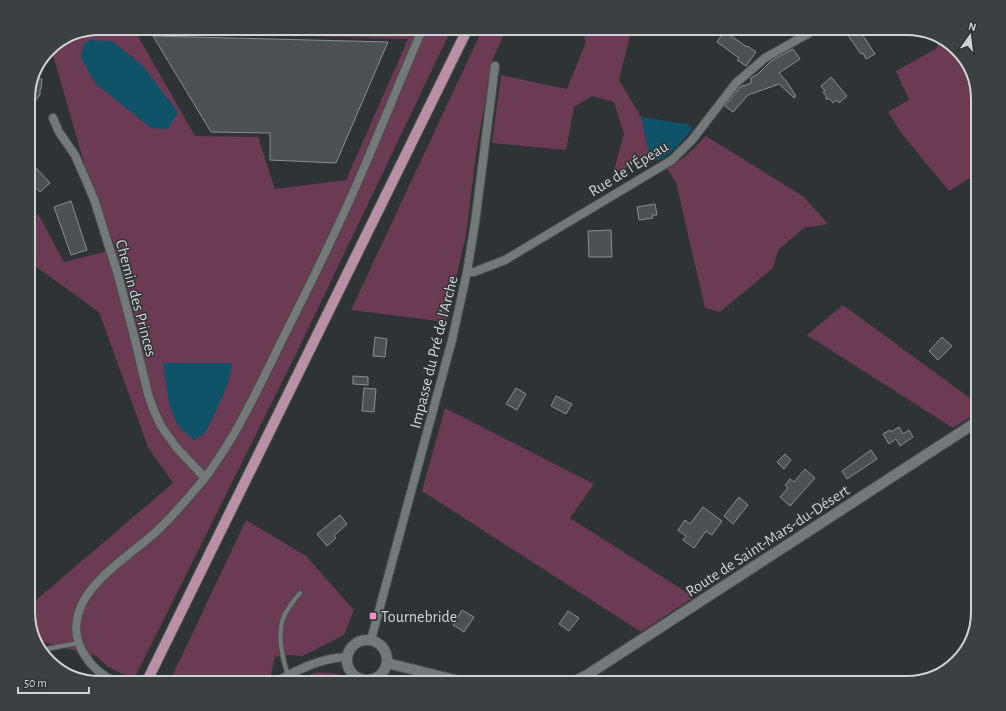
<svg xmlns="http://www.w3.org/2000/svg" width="1006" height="711" font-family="'Alegreya Sans',sans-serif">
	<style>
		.green { fill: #6b3a53; fill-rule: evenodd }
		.water { fill: #105368 }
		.building { fill: #4c5154; stroke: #898f91 }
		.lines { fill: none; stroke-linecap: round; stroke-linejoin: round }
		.lane-casing { stroke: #4b4f50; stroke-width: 6 }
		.street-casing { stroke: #4b4f50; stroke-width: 10 }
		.secondary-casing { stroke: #4b4f50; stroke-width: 12 }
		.primary-casing { stroke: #4b4f50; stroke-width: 12 }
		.lane { stroke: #73797b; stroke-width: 4 }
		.street { stroke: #73797b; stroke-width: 8 }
		.secondary { stroke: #73797b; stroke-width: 10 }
		.primary { stroke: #b990a6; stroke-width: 10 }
		.poi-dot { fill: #fa8fc6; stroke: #2e3436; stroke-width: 1.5 }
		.labels { text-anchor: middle; stroke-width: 3; stroke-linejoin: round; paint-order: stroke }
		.street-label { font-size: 16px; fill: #d0d3d4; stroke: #2e3436 }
		.poi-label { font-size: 16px; fill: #d0d3d4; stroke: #2e3436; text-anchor: start }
		.rim { fill: none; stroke: #d0d3d4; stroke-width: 2 }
	</style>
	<rect width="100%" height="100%" fill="#2e3436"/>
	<path class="green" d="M99,28H452L300,346L134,679L108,667L96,656L35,640L28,616V607L173,483L148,447L99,312L28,261V213L31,215L38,214L64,262L116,249L85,166L51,48L52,46ZM135,31L408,39L346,180L275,189L258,137L195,136Z
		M483,28H507L492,61L476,154L466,235L446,322L351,310Z
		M581,28H632L619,80L641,117L650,158L613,173L624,134L614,102L592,96L574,107L566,150L492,143L501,75L567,89L586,42Z
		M939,39L950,43L971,67L978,99V173L949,191L902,134L888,112L909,100L896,71L937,48Z
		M706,136L804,197L828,224L804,228L778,250L773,268L720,312L705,308L676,182L667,169L687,155Z
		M843,305L978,404V412L953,428L807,335Z
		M445,408L594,484L570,518L694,597L641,632L422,491Z
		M246,520L306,556L354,610L344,635L303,656L288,655L275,657L270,679L264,683H169Z
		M318,672L339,674L345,683H286Z"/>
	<path class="water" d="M90,40L112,41L142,65L178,112L168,129L151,128L95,83L81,58L83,45Z
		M641,117L686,124L693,128L675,149L660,160L650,158Z
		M163,363H232L228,383L216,411L205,433L194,440C188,435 180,429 176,422C167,404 166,383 163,363Z"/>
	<path class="building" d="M843,28H858L875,54L866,59L863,53L861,54Z
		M724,31L747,47L748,46L756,52L746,66L737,60L739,58L717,42Z
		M153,36L388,42L336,163L270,160V133L211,132Z
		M793,49L800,59L779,73L787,82L796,96L794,98L779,84L748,95L733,112L725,106L740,87L751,83V78L758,74L771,61Z
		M831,77L847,96L839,103L837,100L833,103L830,99H826V96L823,92L825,91L821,86Z
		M32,78L42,79L41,89H40V95L28,110V94Z
		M36,168L50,183L40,192L28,180V176Z
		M71,201L87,250L71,255L54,207Z
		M655,204L657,215H652L653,218L639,220L637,207Z
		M611,230L612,257H589L588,231Z
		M375,337L387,339L385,357L373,356Z
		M942,337L952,346L938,360L929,351Z
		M353,376L368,377V385L353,384Z
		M364,388L376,389L374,412L362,411Z
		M516,388L526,394L517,410L506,404Z
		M556,396L572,404L566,414L551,406Z
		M899,427L903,434L909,430L913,437L900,446L896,439L889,444L883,434L890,430L891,432Z
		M871,450L877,459L847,479L842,471Z
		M785,454L791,460L784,469L777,462Z
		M805,469L815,478L790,506L780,497L788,488L785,485L790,479L794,482Z
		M739,497L748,505L733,524L724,516Z
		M703,507L722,521L712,535L706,531L694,548L683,540L686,536L678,530L685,520L690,524Z
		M340,515L347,524L334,536L336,538L327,546L317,534Z
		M462,610L474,617L464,632L453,625Z
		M568,611L579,618L569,631L559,624Z"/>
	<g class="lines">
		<g class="lane-casing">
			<path id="lane" d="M41,650L78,643
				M288,675C282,657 276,632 285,614C289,606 295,599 300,593"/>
		</g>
		<g class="street-casing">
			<path id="street" d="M53,118L59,132L75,155L94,199L118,275L134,336L148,394L154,411L161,426L176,447L205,478
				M467,272H474L505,260L672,160L692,140L736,83L765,58L818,28
				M371,640L452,340L467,272L475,223L495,66
				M117,683C91,671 70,644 78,615C86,581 132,554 157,531C174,515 189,497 204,479C236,437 259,387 282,340C308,289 333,238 356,186C379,134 400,80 423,28
				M274,683C297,670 320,658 347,657"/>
		</g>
		<g class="secondary-casing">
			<path id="secondary" d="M347 660a20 20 0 1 1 40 0a20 20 0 1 1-40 0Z
				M387,663L467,683
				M571,683L587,675L978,421"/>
		</g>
		<g class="primary-casing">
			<path id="primary" d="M146,683L468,28"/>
		</g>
		<use href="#lane" class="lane"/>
		<use href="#street" class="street"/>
		<use href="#secondary" class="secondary"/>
		<use href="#primary" class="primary"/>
	</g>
	<rect class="poi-dot" x="369" y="612" width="8" height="8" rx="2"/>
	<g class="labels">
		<g class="street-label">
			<text transform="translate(628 168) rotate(-32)" y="6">Rue de l'Épeau</text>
			<text transform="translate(137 298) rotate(75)" y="6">Chemin des Princes</text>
			<text transform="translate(433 352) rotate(-76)" y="6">Impasse du Pré de l'Arche</text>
			<text transform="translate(767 540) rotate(-33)" y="6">Route de Saint-Mars-du-Désert</text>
		</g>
		<g class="poi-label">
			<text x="381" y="622">Tournebride</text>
		</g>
	</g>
	<path d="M0 0H1006V711H0ZM99 35H907A64 64 0 0 1 971 99V612A64 64 0 0 1 907 676H99A64 64 0 0 1 35 612V99A64 64 0 0 1 99 35Z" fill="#3b4143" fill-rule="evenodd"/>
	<path class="rim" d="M99 35H907A64 64 0 0 1 971 99V612A64 64 0 0 1 907 676H99A64 64 0 0 1 35 612V99A64 64 0 0 1 99 35Z"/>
	<g transform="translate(970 36) rotate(14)" stroke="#2e3436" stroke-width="3" paint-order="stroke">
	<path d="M0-3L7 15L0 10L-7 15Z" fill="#d0d3d4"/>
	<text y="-6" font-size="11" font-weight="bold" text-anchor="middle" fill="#d0d3d4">N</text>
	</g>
	<path d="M18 687v6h71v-6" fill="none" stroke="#d0d3d4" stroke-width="2"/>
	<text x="24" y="687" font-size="12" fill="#d0d3d4" stroke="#2e3436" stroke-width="3" paint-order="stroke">50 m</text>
</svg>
